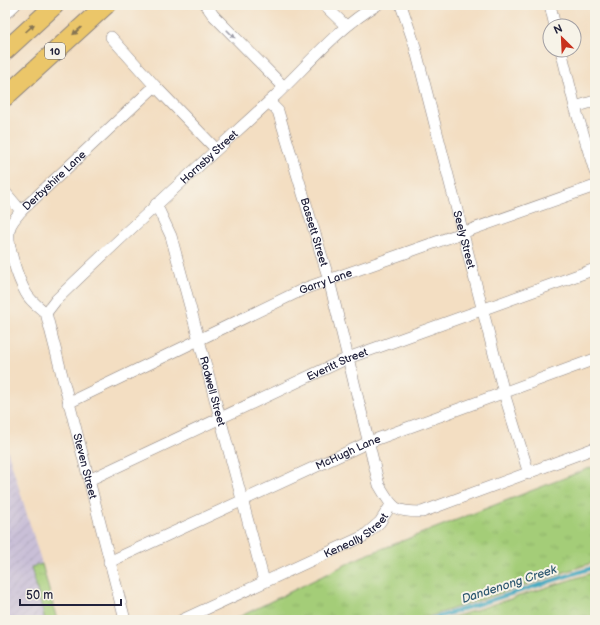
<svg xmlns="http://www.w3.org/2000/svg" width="600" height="625" font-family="'Balsamiq Sans',sans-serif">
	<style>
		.industrial { fill: url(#industrial-furrows) }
		.grass { fill: url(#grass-tufts); stroke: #63785a }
		.park { fill: url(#park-crowns); stroke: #63785a }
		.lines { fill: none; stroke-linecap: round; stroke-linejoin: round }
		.stream { stroke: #40a8c0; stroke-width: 4 }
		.street-casing { stroke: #8a807e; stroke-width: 12 }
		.primary-casing { stroke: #8a807e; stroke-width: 20 }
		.street { stroke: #fff; stroke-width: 11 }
		.primary { stroke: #ebc669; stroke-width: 18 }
		.oneway { fill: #867452 }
		.oneway2 { fill: #9c9ca7 }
		.labels { text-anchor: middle; stroke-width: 4; stroke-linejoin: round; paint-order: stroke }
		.shield { fill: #f7f3e8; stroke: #62616f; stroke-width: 1 }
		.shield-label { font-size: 10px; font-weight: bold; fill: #22223b }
		.street-label { font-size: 11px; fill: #22223b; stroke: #f7f3e8 }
		.water-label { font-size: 12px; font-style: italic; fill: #2e5870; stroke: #f7f3e8 }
	</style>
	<defs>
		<pattern id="industrial-furrows" width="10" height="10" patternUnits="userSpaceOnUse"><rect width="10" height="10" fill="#c9bfd7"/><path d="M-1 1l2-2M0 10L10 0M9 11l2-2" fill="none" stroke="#aca4b9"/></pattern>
		<pattern id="grass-tufts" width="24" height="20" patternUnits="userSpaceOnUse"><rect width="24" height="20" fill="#a4cd78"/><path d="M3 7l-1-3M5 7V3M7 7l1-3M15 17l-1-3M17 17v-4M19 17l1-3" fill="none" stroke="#8db069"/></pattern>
		<pattern id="park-crowns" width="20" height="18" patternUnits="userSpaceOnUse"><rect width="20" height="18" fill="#a4cd78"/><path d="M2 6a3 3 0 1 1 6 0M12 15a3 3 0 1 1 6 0" fill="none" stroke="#8db069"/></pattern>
	</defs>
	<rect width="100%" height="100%" fill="#f7f3e8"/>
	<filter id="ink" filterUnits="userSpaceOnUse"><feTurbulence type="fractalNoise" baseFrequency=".025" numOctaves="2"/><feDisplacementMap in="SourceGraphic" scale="8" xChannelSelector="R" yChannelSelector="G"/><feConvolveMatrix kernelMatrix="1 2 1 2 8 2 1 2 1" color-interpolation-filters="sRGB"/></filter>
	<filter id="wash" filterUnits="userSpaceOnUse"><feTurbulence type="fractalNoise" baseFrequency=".012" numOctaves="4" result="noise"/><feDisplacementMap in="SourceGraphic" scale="16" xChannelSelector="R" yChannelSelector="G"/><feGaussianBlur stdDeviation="0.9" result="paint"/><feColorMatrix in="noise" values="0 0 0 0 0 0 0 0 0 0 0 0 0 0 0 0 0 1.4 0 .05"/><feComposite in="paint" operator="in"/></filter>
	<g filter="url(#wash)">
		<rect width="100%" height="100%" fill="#f3dec2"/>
		<path class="industrial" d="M5,442L42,564L31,567L45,620H5Z"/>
		<path class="grass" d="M595,466V562L419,620H233L361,557Z
			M42,564L57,620H45L31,567Z"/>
		<path class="park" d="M595,572V620H444Z"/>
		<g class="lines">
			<path class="stream" d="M429,620L595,567"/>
		</g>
	</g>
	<g filter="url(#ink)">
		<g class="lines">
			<g class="street-casing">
				<g id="street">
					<path d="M206,5L213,15L284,87"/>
					<path d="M324,5L346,26"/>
					<path id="s1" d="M401,5L414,43L504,393L529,474"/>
					<path d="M550,5L555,26"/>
					<path d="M5,14L15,5"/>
					<path d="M111,37L155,86L216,149"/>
					<path d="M561,50L575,107L595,172"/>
					<path id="s2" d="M269,102L278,111L329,280L379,485C393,508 393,512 422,512L595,448"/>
					<path d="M575,107L595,101"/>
					<path d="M5,192L21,211"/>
					<path id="s3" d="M156,204L171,236L264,581"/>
					<path id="s4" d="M46,313L56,300C127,231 200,165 273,98C307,66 337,28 377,5"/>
					<path id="s5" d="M46,313L125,620"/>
					<path id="s6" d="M46,313C39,307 30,301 26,293C18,279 5,242 10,227C12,221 17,216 21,211L155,86"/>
					<path id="s7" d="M68,403L306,288L595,186"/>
					<path id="s8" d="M89,480L348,358L595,269"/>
					<path id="s9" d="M109,562L369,442L595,359"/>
					<path id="s10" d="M182,620L364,536L380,522L391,505"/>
				</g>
			</g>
			<g class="primary-casing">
				<path id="primary" d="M5,51L55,5
					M5,97L106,5"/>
			</g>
			<use href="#street" class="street"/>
			<use href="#primary" class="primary"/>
		</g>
		<defs><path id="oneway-solid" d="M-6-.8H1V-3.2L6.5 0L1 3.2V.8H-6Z"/></defs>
		<g class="oneway">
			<use href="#oneway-solid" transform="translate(30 28) rotate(-42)"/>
			<use href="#oneway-solid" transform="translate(77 31) rotate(138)"/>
		</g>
		<use class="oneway2" href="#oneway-solid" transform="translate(231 34) rotate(45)"/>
	</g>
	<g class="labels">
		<rect class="shield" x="45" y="43" width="20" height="16" rx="3"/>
		<g class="shield-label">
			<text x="55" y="55">10</text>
		</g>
		<g class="street-label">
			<text dy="4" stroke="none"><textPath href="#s4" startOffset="226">Hornsby Street</textPath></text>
			<text dy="4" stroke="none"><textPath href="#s6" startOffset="162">Derbyshire Lane</textPath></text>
			<text dy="4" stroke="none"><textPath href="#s2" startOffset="139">Bassett Street</textPath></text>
			<text dy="4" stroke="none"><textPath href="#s1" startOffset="243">Seely Street</textPath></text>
			<text dy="4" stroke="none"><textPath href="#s7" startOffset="285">Garry Lane</textPath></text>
			<text dy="4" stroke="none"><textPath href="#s8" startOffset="274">Everitt Street</textPath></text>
			<text dy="4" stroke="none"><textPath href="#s3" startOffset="196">Rodwell Street</textPath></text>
			<text dy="4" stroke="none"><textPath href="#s9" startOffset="263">McHugh Lane</textPath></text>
			<text dy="4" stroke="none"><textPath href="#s5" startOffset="158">Steven Street</textPath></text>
			<text dy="4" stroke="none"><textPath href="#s10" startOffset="194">Keneally Street</textPath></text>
		</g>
		<g class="water-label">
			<text transform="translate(509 584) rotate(-18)" y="4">Dandenong Creek</text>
		</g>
	</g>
	<rect width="600" height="625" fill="none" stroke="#f7f3e8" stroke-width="20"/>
	<g transform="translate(562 38) rotate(336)"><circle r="19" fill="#f7f3e8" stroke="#a29fa3"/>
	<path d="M0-3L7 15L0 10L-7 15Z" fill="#c8321e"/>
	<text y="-6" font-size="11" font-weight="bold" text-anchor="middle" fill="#22223b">N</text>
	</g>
	<path d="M20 599v6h101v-6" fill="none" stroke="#22223b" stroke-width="2"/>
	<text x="26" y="599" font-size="12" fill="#22223b" stroke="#f7f3e8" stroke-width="3" paint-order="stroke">50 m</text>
</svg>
